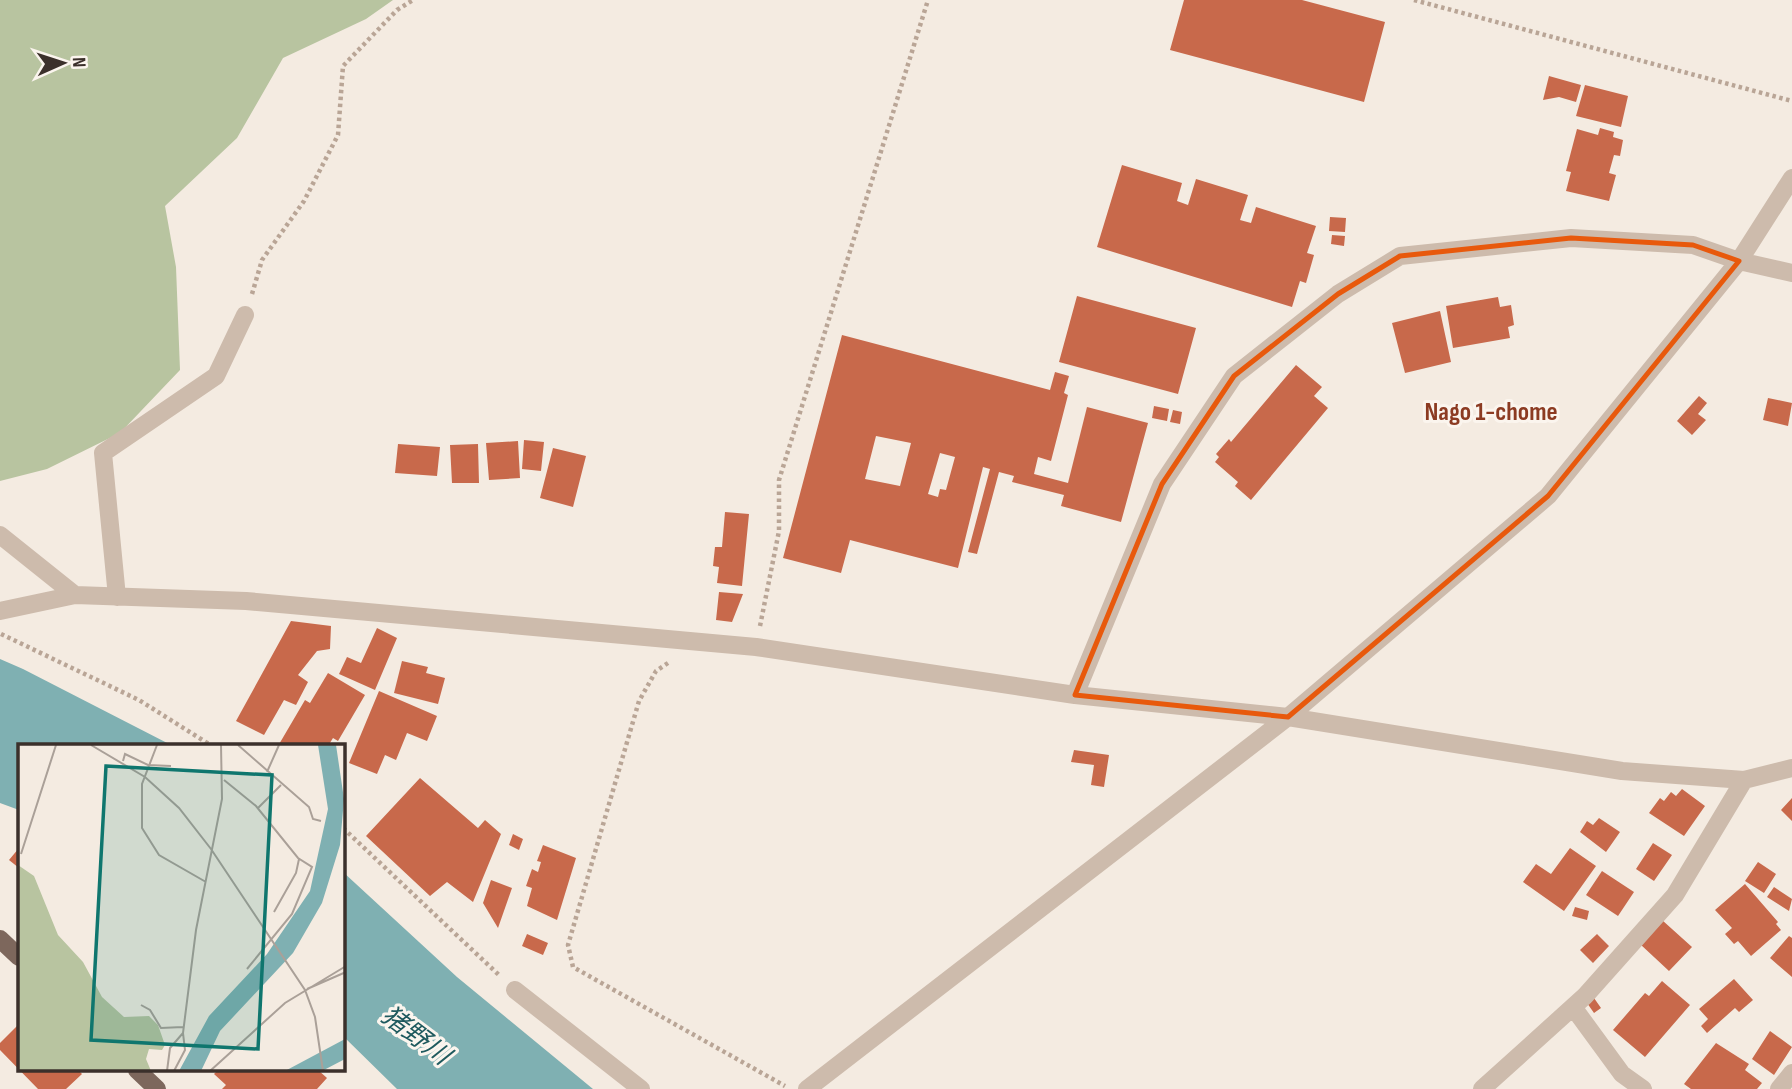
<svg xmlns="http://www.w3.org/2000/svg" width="1792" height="1089" font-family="'Sofia Sans Condensed','Noto Sans JP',sans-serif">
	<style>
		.green { fill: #b8c4a0 }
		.water { fill: #7fb0b2 }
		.building { fill: #c8694b; fill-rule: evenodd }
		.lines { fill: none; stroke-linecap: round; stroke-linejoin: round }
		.path { stroke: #b9a596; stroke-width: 4.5; stroke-dasharray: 3.5 3.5; stroke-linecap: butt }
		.minor { stroke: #cdbbac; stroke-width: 18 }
		.major { stroke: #7d675c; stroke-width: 18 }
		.marked { fill: none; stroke: #e8590c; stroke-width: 5; stroke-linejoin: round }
		.labels { text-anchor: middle; stroke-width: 6; stroke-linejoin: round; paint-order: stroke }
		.neighbourhood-label { font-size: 26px; font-weight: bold; fill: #8c3b22; stroke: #fbf5ee }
		.water-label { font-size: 26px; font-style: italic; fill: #1f5a5e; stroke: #fbf5ee }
		.inset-road { fill: none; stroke: #aaa098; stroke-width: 2 }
		.view { fill: #0f766e; fill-opacity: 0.15; stroke: #0f766e; stroke-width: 3.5 }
		.inset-edge { fill: none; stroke: #3b302b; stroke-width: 3.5 }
	</style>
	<rect width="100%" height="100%" fill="#f4ebe1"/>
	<path class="green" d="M0,0H393L366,19L283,58L237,138L165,206L176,267L180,370L120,433L47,469L0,481Z"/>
	<path class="water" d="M0,659L23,669L173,746H19V810L0,803Z
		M343,872L457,977L593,1089H397L343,1036Z"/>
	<path class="building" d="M1184,0H1302L1385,22L1364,102L1170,50Z
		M1549,76L1581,85L1576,102L1559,97L1543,100Z
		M1585,85L1628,96L1621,127L1576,116Z
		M1600,128L1614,132L1613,137L1623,140L1620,156L1614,155L1609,173L1616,175L1609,201L1566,191L1571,172L1566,171L1577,129L1598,135Z
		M1122,165L1182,183L1177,201L1188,205L1196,179L1248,195L1240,220L1251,223L1256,207L1316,226L1307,253L1314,255L1306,283L1300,281L1292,307L1097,247Z
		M1330,217L1346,218L1345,232L1329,231Z
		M1332,235L1345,236L1344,246L1331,244Z
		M1077,296L1196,328L1178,394L1059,362Z
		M1498,297L1500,307L1511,305L1514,325L1508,327L1510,338L1453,348L1446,306Z
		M1440,311L1451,362L1405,373L1392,323Z
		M842,335L1050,390L1055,372L1069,376L1064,393L1068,395L1051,461L1038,457L1034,474L1068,483L1087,407L1148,423L1121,522L1061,506L1064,495L1012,482L1014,476L999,472L977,554L968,552L990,469L983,467L958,568L850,540L841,573L783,558ZM876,436L911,443L900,486L865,479ZM940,453L955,457L946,490L940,489L938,497L928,494Z
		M1296,365L1322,387L1314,396L1328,408L1251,500L1235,486L1238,482L1215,462L1219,457L1216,454L1229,439L1231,442Z
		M1699,396L1707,403L1698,414L1706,420L1692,435L1677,421Z
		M1768,398L1792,403L1788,426L1763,420Z
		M1154,406L1169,409L1167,421L1152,418Z
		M1173,410L1182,412L1180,424L1170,422Z
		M524,440L544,442L541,471L522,469Z
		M518,441L520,478L489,480L486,443Z
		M398,444L440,447L437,476L395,473Z
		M478,444L479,483H452L450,445Z
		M553,448L586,456L573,507L540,498Z
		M725,512L749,514L742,586L717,583L719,567L713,566L715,547H722Z
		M719,592L743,594L732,622L716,620Z
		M291,621L331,626L330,649L317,651L298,675L308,682L296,705L284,700L264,735L236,721Z
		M377,628L397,638L375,690L339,674L347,657L361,663Z
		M402,661L428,667L426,673L445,678L438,704L394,693Z
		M328,673L365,695L338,741L333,738L328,746H278L305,700L310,703Z
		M379,691L437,716L427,741L407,733L396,760L385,755L377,774L349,763Z
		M1074,750L1109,755L1104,787L1091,785L1094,765L1071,762Z
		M420,778L478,828L485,820L501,834L473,902L447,882L430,896L366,836Z
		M1682,789L1705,806L1684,836L1649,813L1660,798L1664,801L1671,792L1676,796Z
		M1792,798V821L1781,810Z
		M1599,818L1620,832L1606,852L1580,832L1587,821L1593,825Z
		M513,834L523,839L519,850L509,845Z
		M1653,843L1672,855L1654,881L1636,869Z
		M543,845L576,858L557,920L527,906L532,888L526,886L532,869L538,872L541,862L537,861Z
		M19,848V868L9,860Z
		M1570,848L1596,866L1564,911L1523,882L1536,864L1551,874Z
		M1758,862L1776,874L1764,893L1745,881Z
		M1602,871L1634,892L1618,916L1586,895Z
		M491,880L512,888L498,928L483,903Z
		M1745,884L1778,922L1776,924L1781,930L1751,956L1738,941L1734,944L1725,934L1732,928L1715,910Z
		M1774,887L1792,899L1789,911L1767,897Z
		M1575,907L1589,911L1587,920L1572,916Z
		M1662,920L1692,947L1669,971L1640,944Z
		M527,934L548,943L543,955L522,946Z
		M1597,934L1609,946L1593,963L1580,950Z
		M1789,936L1792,938V977L1770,958Z
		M1734,979L1753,1000L1739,1012L1735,1008L1707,1033L1701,1026L1708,1019L1699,1009Z
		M1662,981L1690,1005L1645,1057L1613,1030L1645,993L1649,996Z
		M1594,998L1601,1008L1594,1013L1587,1003Z
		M19,1024V1070H78L82,1074L66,1089H38L0,1050V1043Z
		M1770,1031L1792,1047L1774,1075L1752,1059Z
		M1716,1043L1749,1064L1745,1070L1762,1083L1757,1089H1691L1684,1084Z
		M218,1070H318L327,1078L317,1089H222L226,1085L214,1074Z"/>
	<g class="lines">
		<path class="path" d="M1414,0L1792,101
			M252,294L262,260L304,201L338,135L343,66L397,10L413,0
			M760,626L779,531V480L928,0
			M1,634L139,700L212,746
			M668,663L656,671L639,701L568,945L573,967L785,1086
			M343,828L500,976"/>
		<path class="minor" d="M0,535L75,595
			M117,597L103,453L216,376L245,315
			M0,611L75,595L246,601L756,647L1075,695L1288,717L1622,771L1744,780L1792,768
			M1075,695L1162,484L1234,376L1338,294L1400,256L1571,238L1693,245L1739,261L1792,273
			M515,990L641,1089
			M1573,1007L1622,1074L1643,1089
			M807,1089L1288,717L1548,496L1739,261L1792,178
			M1482,1089L1585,996L1675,895L1744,780
			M1779,1089L1792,1073"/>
		<path class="major" d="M0,939L19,957
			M137,1070L157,1089"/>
	</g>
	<path class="marked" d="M1571,238L1693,245L1739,261L1548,496L1288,717L1075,695L1162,484L1234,376L1338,294L1400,256Z"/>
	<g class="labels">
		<g class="neighbourhood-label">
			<text x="1491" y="420">Nago 1-chome</text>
		</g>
		<g class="water-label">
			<text transform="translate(416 1035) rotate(37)" y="9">猪野川</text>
		</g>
	</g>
	<g transform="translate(18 744)">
		<rect width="327" height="327" fill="#f4ebe1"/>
		<path d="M0,121L16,132L40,191L65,218L84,253L106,273L131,272L140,281L147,301L144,306L131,305L128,315L133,327H0Z" fill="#b8c4a0"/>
		<path d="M300,1H318L326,55L322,101L304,159L275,209L202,287L183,327H161L191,272L249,210L292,147L310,65ZM327,295V315L304,327H267Z" fill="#7fb0b2"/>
		<path class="inset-road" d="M73,1L127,33L161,64L193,105L287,246L297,273L305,327M139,1L124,40V84L141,111L188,138M220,1L291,63L295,75L303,77M105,17L107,10L130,21L153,22M249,28L261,1M206,36L238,62L280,114L294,123L274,170L229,225M240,64L263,41M3,110L38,1M256,168L278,129L281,115M289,245L328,228M123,261L132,266L143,284L165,283M149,327L152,304L165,289M156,327L167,306L165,289L178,186L204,55L203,1M192,327L267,259L328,222"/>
		<path class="view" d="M88,22L254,31L240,305L73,296Z"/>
		<rect width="327" height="327" class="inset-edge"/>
	</g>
	<g transform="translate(63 63) rotate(87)" stroke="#fbf5ee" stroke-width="5" paint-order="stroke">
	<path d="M0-5L12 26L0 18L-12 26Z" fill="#3b302b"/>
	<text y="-10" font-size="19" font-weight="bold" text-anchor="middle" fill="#3b302b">N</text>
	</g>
</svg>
